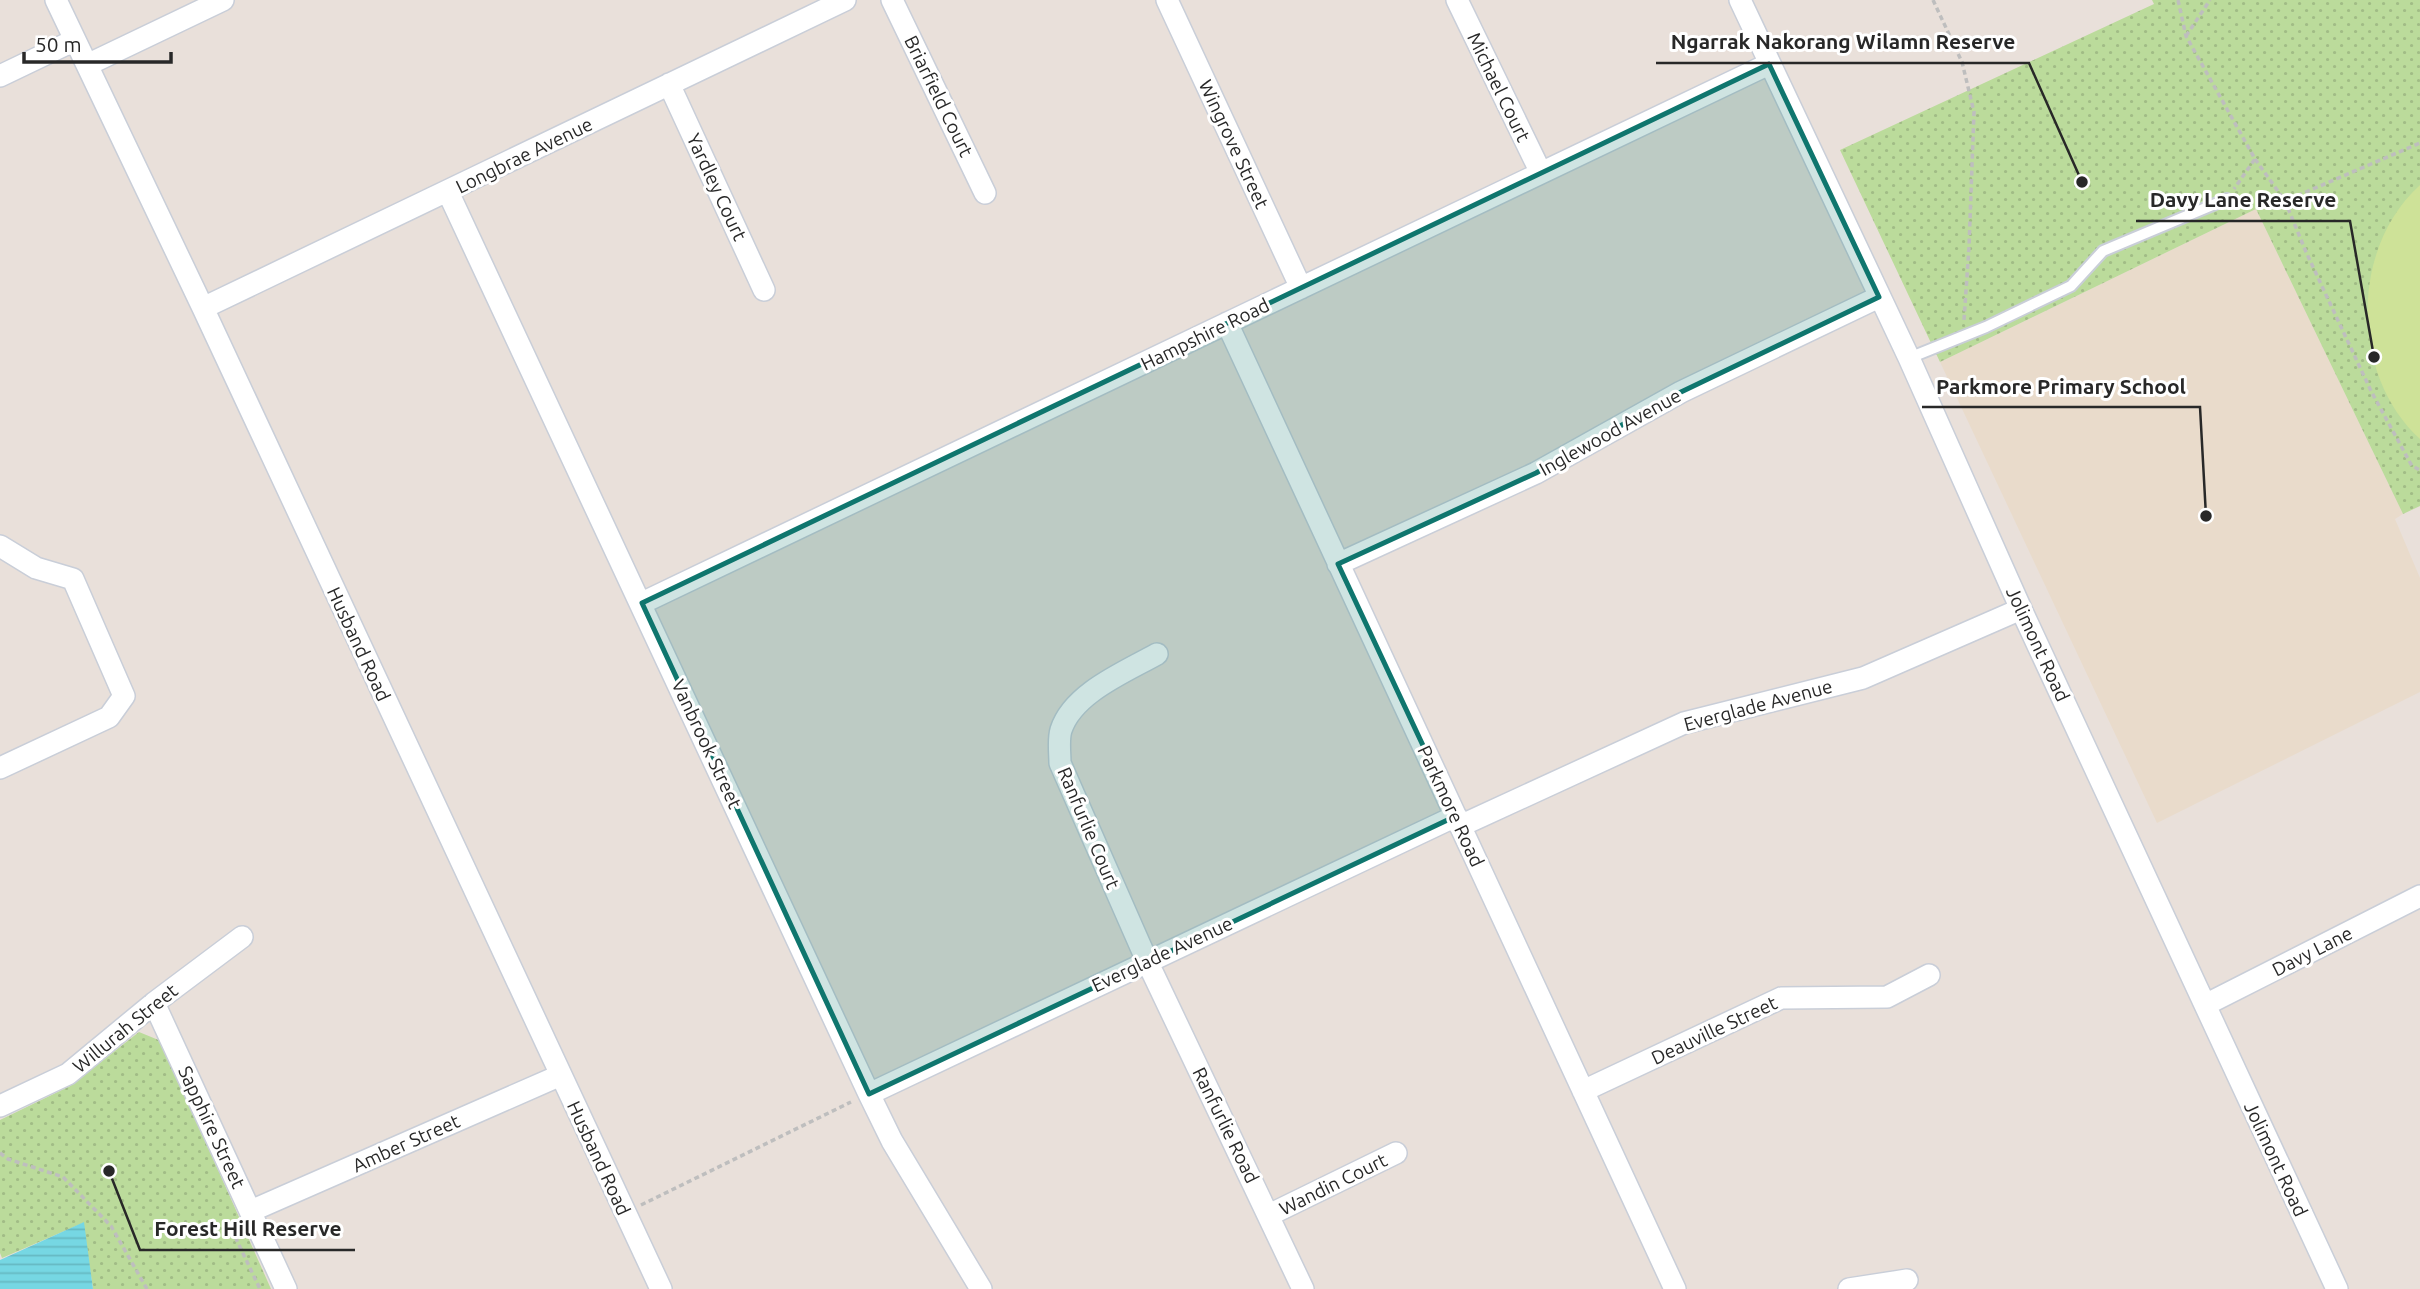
<svg xmlns="http://www.w3.org/2000/svg" width="2420" height="1289" font-family="Ubuntu,sans-serif">
	<style>
		.education { fill: #e9dbcb }
		.park { fill: url(#park-dots) }
		.pitch { fill: #cee298 }
		.water { fill: url(#water-rules) }
		.lines { fill: none; stroke-linecap: round; stroke-linejoin: round }
		.service-casing { stroke: #c9ced8; stroke-width: 14 }
		.minor-casing { stroke: #c9ced8; stroke-width: 24 }
		.path { stroke: #bebebe; stroke-width: 3.5; stroke-dasharray: 5 3.5; stroke-linecap: butt }
		.service { stroke: #fff; stroke-width: 10 }
		.minor { stroke: #fff; stroke-width: 21 }
		.marked { fill: #0f766e; fill-opacity: 0.2; stroke: #0f766e; stroke-width: 5; stroke-linejoin: round }
		.labels { text-anchor: middle; stroke-width: 6; stroke-linejoin: round; paint-order: stroke }
		.street-label { font-size: 19px; fill: #282828; stroke: #fff }
		.leader { fill: none; stroke: #282828; stroke-width: 2.5 }
		.callout-dot { fill: #282828; stroke: #fff; stroke-width: 2.5 }
		.callout-label { font-size: 21px; text-anchor: middle; font-weight: bold; fill: #282828; stroke: #fff; stroke-width: 6; stroke-linejoin: round; paint-order: stroke }
	</style>
	<defs>
		<pattern id="park-dots" width="8" height="8" patternUnits="userSpaceOnUse" patternTransform="scale(1.75)"><rect width="8" height="8" fill="#bbdb9b"/><path d="M2 2h.1M6 6h.1" fill="none" stroke="#a1bc86" stroke-width="1.8" stroke-linecap="round"/></pattern>
		<pattern id="water-rules" width="6" height="5" patternUnits="userSpaceOnUse" patternTransform="scale(1.75)"><rect width="6" height="5" fill="#76d7e3"/><path d="M0 2.5h6" fill="none" stroke="#66b9c3"/></pattern>
	</defs>
	<rect width="100%" height="100%" fill="#e9e0da"/>
	<path class="education" d="M2256,209L2403,514L2395,519L2420,578V692L2157,823L1940,362Z"/>
	<path class="park" d="M2152,0H2420V506L2403,514L2256,209L1940,362L1840,150L2154,4Z
		M139,1032L161,1041L271,1289H93L83,1223L2,1258L0,1253V1120L70,1086Z"/>
	<path class="pitch" d="M2420,185V439C2350,375 2350,248 2420,185Z"/>
	<path class="water" d="M84,1222L93,1289H0V1260Z"/>
	<g class="lines">
		<g class="service-casing">
			<path id="service" d="M1909,358L1986,327L2071,286L2103,251L2227,199"/>
		</g>
		<g class="minor-casing">
			<path id="minor" d="M56,0L203,308L661,1289
				M892,0L985,193
				M1167,0L1301,288
				M1457,0L1541,173
				M1740,0L1909,358L2021,609L2337,1289
				M87,65L223,0
				M0,76L75,40
				M669,84L764,290
				M448,192L869,1094L892,1141L981,1289
				M203,308L845,0
				M1227,323L1675,1289
				M0,546L36,568L73,579L124,696L109,717L0,768
				M1338,564L1536,473L1681,392L1879,297
				M642,603L1769,64
				M1157,654C1125,672 1073,693 1061,730C1058,740 1060,753 1060,763L1147,961L1303,1289
				M1460,826L1684,723L1863,678L2021,609
				M154,1003L286,1289
				M2205,1005L2420,896
				M1583,1091L1781,998L1887,997L1929,975
				M869,1094L1456,816
				M0,1106L68,1074L154,1003L242,937
				M251,1211L561,1075
				M1269,1215L1396,1153
				M1849,1289L1907,1280"/>
		</g>
		<path class="path" d="M1933,0L1962,62L1974,112L1969,247L1964,320
			M2178,0L2186,36L2255,159L2234,189
			M2186,36L2210,0
			M2255,159L2285,201L2306,252L2371,391L2412,466L2420,470
			M2239,199L2285,201L2420,143
			M0,1153L8,1159L63,1177L111,1226L147,1289
			M641,1205L851,1102
			M228,1222L260,1289"/>
		<use href="#service" class="service"/>
		<use href="#minor" class="minor"/>
	</g>
	<path class="marked" d="M1769,64L1879,297L1681,392L1536,473L1338,564L1456,816L869,1094L642,603Z"/>
	<g class="labels">
		<g class="street-label">
			<text transform="translate(1499 87) rotate(64)" y="7">Michael Court</text>
			<text transform="translate(939 96) rotate(64)" y="7">Briarfield Court</text>
			<text transform="translate(1234 144) rotate(65)" y="7">Wingrove Street</text>
			<text transform="translate(524 155) rotate(-26)" y="7">Longbrae Avenue</text>
			<text transform="translate(717 187) rotate(65)" y="7">Yardley Court</text>
			<text transform="translate(1205 334) rotate(-26)" y="7">Hampshire Road</text>
			<text transform="translate(1610 432) rotate(-29)" y="7">Inglewood Avenue</text>
			<text transform="translate(359 644) rotate(65)" y="7">Husband Road</text>
			<text transform="translate(2038 644) rotate(65)" y="7">Jolimont Road</text>
			<text transform="translate(1758 705) rotate(-15)" y="7">Everglade Avenue</text>
			<text transform="translate(707 744) rotate(65)" y="7">Vanbrook Street</text>
			<text transform="translate(1451 806) rotate(65)" y="7">Parkmore Road</text>
			<text transform="translate(1089 828) rotate(67)" y="7">Ranfurlie Court</text>
			<text transform="translate(2312 951) rotate(-27)" y="7">Davy Lane</text>
			<text transform="translate(1162 954) rotate(-25)" y="7">Everglade Avenue</text>
			<text transform="translate(125 1028) rotate(-39)" y="7">Willurah Street</text>
			<text transform="translate(1714 1030) rotate(-25)" y="7">Deauville Street</text>
			<text transform="translate(1226 1125) rotate(64)" y="7">Ranfurlie Road</text>
			<text transform="translate(212 1127) rotate(65)" y="7">Sapphire Street</text>
			<text transform="translate(406 1143) rotate(-24)" y="7">Amber Street</text>
			<text transform="translate(599 1158) rotate(65)" y="7">Husband Road</text>
			<text transform="translate(2276 1159) rotate(65)" y="7">Jolimont Road</text>
			<text transform="translate(1333 1184) rotate(-26)" y="7">Wandin Court</text>
		</g>
	</g>
	<path class="leader" d="M2082 182L2029 63H1656M2374 357L2350 221H2136M2206 516L2200 407H1922M109 1171L140 1250H355"/>
	<g class="callout-dot">
		<circle cx="2082" cy="182" r="7"/>
		<circle cx="2374" cy="357" r="7"/>
		<circle cx="2206" cy="516" r="7"/>
		<circle cx="109" cy="1171" r="7"/>
	</g>
	<g class="callout-label">
		<text x="1843" y="49">Ngarrak Nakorang Wilamn Reserve</text>
		<text x="2243" y="207">Davy Lane Reserve</text>
		<text x="2061" y="394">Parkmore Primary School</text>
		<text x="248" y="1236">Forest Hill Reserve</text>
	</g>
	<path d="M24 52v10h147v-10" fill="none" stroke="#282828" stroke-width="3.5"/>
	<text x="35" y="52" font-size="21" fill="#282828" stroke="#ffffff" stroke-width="5" paint-order="stroke">50 m</text>
</svg>
